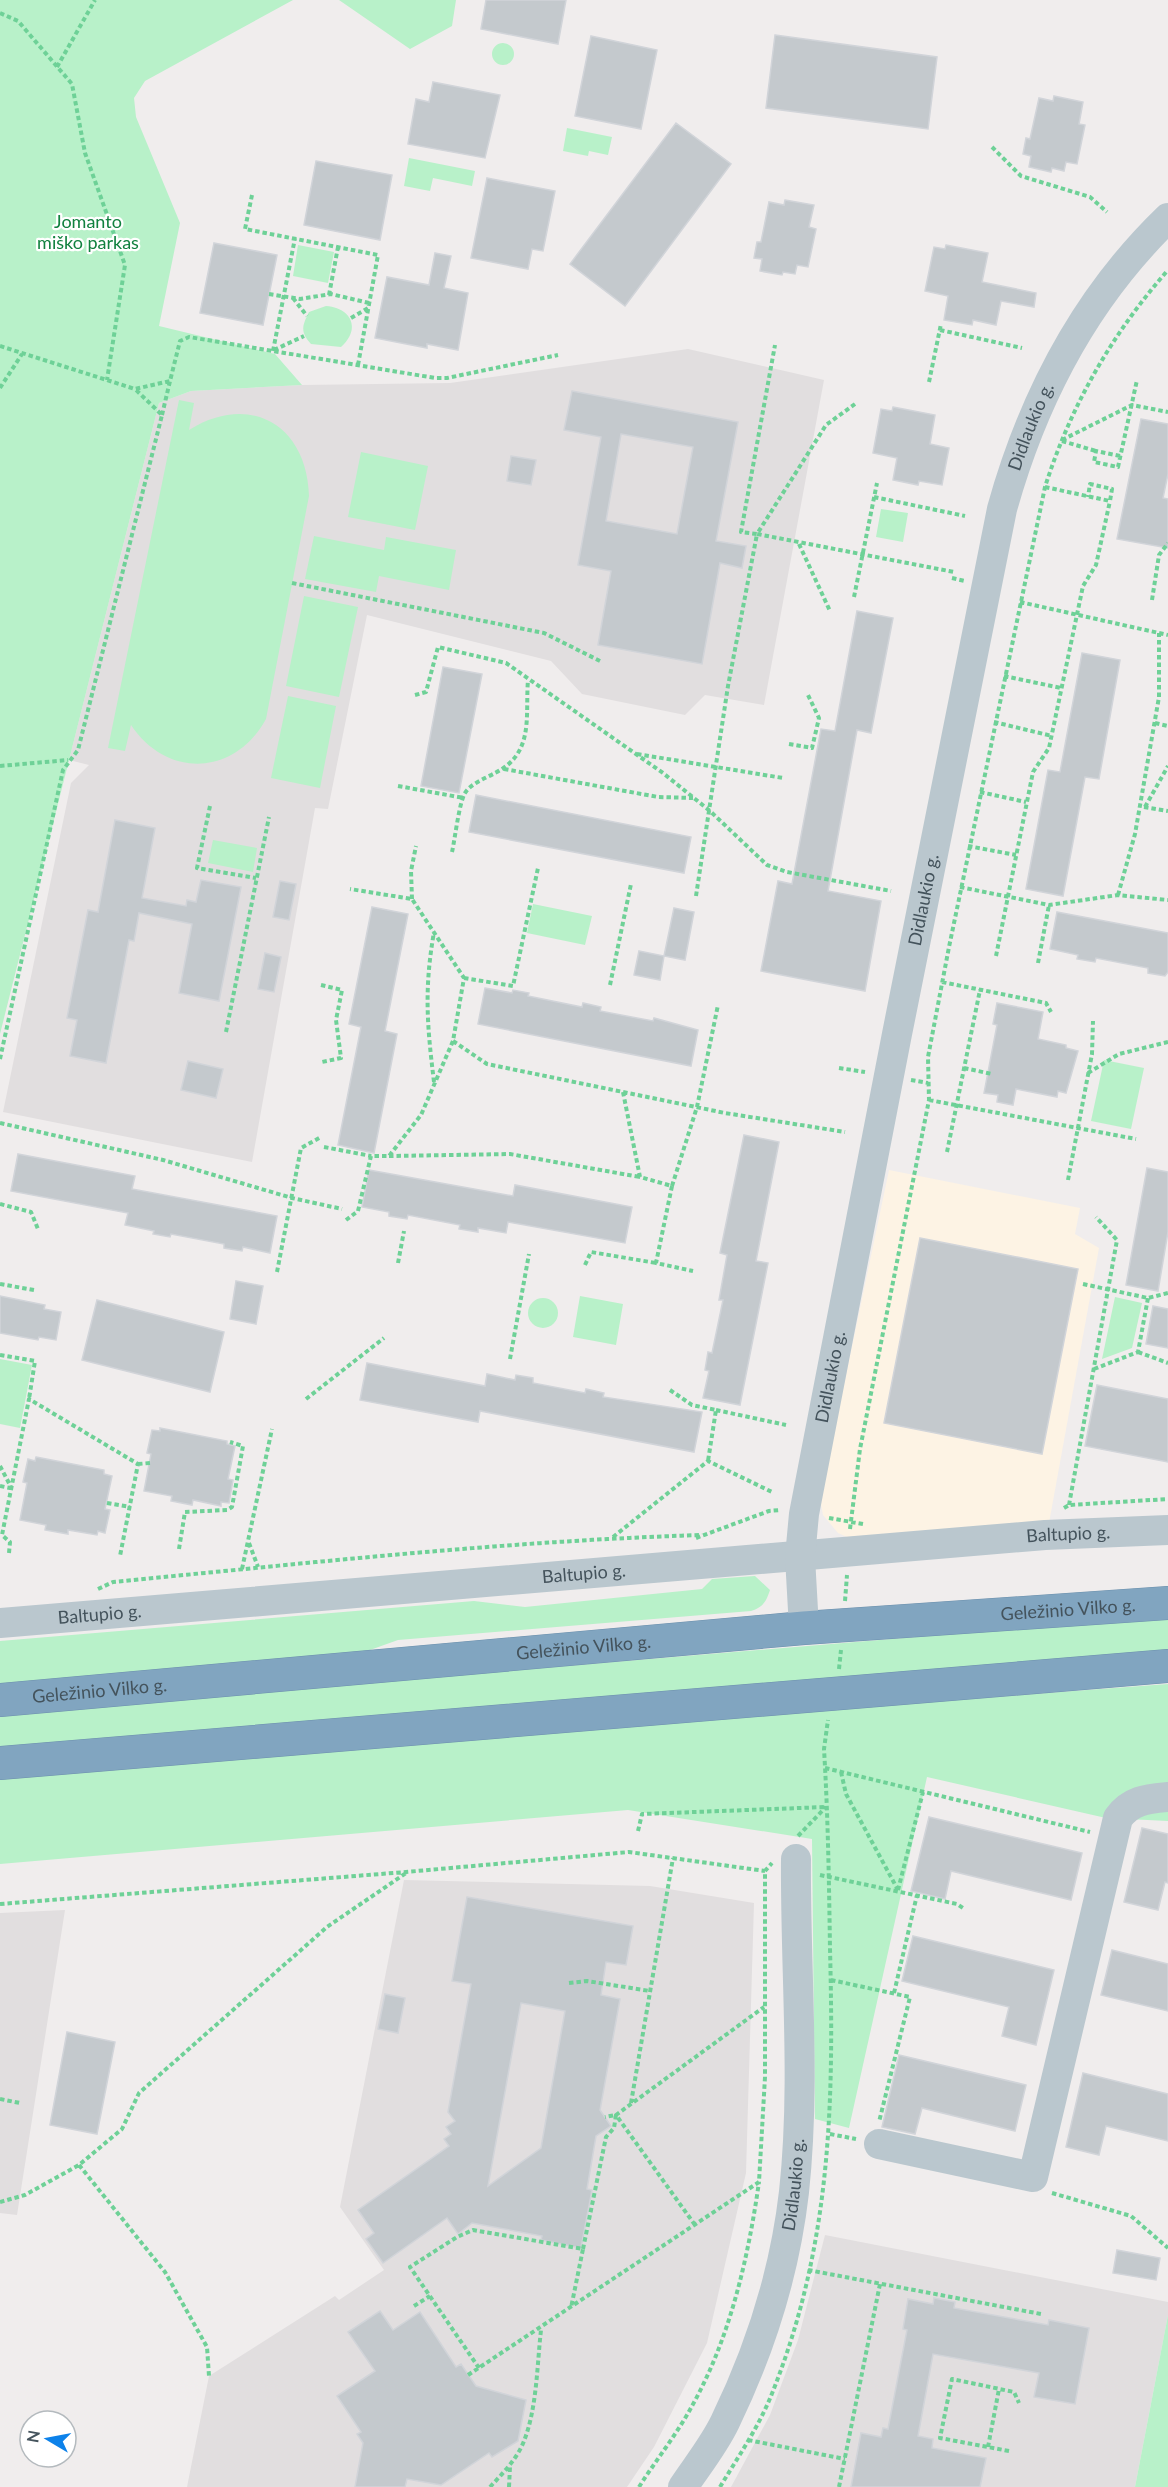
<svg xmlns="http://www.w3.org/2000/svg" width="1168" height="2487" font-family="Lato,sans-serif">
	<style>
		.commercial { fill: #fdf3e4 }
		.education { fill: #e1dedf }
		.green { fill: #b8f1c9 }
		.building { fill: #c4c9cd; stroke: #d1d4d9; stroke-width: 1.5; fill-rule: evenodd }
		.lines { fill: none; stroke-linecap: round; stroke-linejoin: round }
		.highway-casing { stroke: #6c90ac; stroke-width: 34 }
		.path { stroke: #6ed197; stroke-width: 4; stroke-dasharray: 4.5 3; stroke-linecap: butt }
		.minor { stroke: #bac7ce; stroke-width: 30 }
		.highway { stroke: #81a5c0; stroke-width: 33 }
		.labels { text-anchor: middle; stroke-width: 4.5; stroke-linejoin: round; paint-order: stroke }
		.park-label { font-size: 18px; fill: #11813f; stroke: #fff }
		.street-label { font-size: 18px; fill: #44535c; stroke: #fff }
	</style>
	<rect width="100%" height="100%" fill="#f0eded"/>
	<path class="commercial" d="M889,1170L1080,1208L1075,1234L1099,1248L1049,1523L847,1537L838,1533L823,1515L820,1499Z"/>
	<path class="education" d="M688,349L824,380L764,705L705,695L685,715L582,694L551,661L367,615L328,809L315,808L252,1162L3,1112L71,783L89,765L69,760L159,403L191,391L302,385L450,383Z
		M404,1880L650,1886L754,1903L746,2173L707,2343L654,2447L627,2487H187L209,2376L335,2296L339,2300L384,2270L340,2207Z
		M65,1910L17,2215L0,2213V1913Z
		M825,2235L1168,2302V2315L1135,2487H731L770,2415L798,2340Z"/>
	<path class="green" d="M0,0H293L145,81L134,98L136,117L180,223L159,326L275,354L302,385L191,391L159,403L0,1034Z
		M339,0H456L452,26L410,49Z
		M492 54a11 11 0 1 1 22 0a11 11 0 1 1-22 0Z
		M567,128L612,137L608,155L589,151L588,156L563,151Z
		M409,158L475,171L472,186L433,178L430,191L404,186Z
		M298,245L334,252L328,283L293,276Z
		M326,306C352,308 361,329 341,347L311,344C300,332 302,326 309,312Z
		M179,400L194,403L189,430C250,392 307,425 309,496L266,719C235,776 167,779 131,725L125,751L108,748Z
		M361,452L428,466L415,530L348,517Z
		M881,509L908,513L903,542L876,537Z
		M314,536L384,550L386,537L456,550L449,590L379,576L376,592L305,579Z
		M304,596L358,607L339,697L286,686Z
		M288,696L336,706L320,788L271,778Z
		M213,840L257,848L253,872L208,863Z
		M533,904L592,916L585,945L527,933Z
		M1104,1060L1144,1068L1131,1129L1091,1121Z
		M580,1296L623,1304L616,1345L573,1337Z
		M1115,1297L1142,1303L1132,1348L1102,1359Z
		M528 1313a15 15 0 1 1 30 0a15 15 0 1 1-30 0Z
		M0,1359L32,1365L20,1428L0,1424Z
		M755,1576L770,1590C766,1602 763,1607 751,1611L398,1640L356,1655L0,1684V1641L474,1601L525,1607L702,1589L712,1579Z
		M1168,1616V1652L0,1750V1713Z
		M1168,1684V1821L1106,1818L927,1777L849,2128L815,2119L812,1839L628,1810L0,1864V1776L646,1723Z
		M1168,2315V2487H1135Z"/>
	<path class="building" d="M486,0H566L558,44L481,29Z
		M775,35L937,57L928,129L766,108Z
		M591,36L657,50L641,129L575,116Z
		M433,82L500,95L485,158L408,144L416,99L429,102Z
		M1054,96L1083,102L1079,124L1085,125L1077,164L1066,162L1064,171L1052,168L1051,172L1029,167L1031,156L1023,154L1026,138L1030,139L1039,98L1053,101Z
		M676,123L731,164L625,306L570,264Z
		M316,161L392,175L380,240L304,225Z
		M487,178L555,191L543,251L532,249L528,269L471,258Z
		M785,200L814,205L809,227L816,229L808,267L797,265L795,274L783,272L782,275L760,271L762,259L754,258L757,242H761L769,202L784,205Z
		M214,243L277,255L263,325L200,313Z
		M946,245L988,253L982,282L1036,293L1034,307L1001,301L996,325L973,320L972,325L944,320L948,296L925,291L934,247L945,249Z
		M435,253L451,256L444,288L468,293L458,350L427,344V348L375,338L387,277L429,285Z
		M572,391L738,422L716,541L746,546L742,568L720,563L702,664L598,645L611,571L578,565L601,437L564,430ZM621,434L693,447L677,534L606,521Z
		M893,407L935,415L930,444L949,448L942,485L919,481L918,485L893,480L897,458L873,453L881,409L892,411Z
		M1141,419L1168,424V474L1163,498L1168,499V548L1117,539Z
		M511,456L536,460L531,485L507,481Z
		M857,611L893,618L871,733L857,730L828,891L881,901L865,991L761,971L778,881L792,884L821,729L835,731Z
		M1082,653L1120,660L1099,779L1085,777L1063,896L1026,889L1048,770L1060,772Z
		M443,667L482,674L459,793L421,786Z
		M476,795L691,837L684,873L469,832Z
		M115,820L155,828L142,898L186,906L187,900L196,902L201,880L241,887L219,1001L179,993L192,924L139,913L134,941L129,940L106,1063L70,1056L77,1020L67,1018L88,910L98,912Z
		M280,881L296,884L289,920L273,917Z
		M372,907L408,914L385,1031L397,1034L374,1153L338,1145L361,1027L349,1024Z
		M674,908L694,912L685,960L664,956Z
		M1057,912L1168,933V972L1165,976L1148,973V968L1096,958L1095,962L1077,959L1078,955L1050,949Z
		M639,951L664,956L660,980L634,975Z
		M265,953L281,957L274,992L258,989Z
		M485,988L512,993L513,990L529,993L528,996L582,1007L583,1003L601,1007L600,1011L653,1021L654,1018L698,1030L691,1066L478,1024Z
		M997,1003L1043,1012L1038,1039L1066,1045V1048L1078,1051L1066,1093L1058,1091L1057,1097L1016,1089L1013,1105L997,1102L998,1095L984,1093L997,1025L993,1024Z
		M188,1061L223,1069L216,1098L181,1090Z
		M744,1135L779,1142L756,1261L768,1263L740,1405L703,1398L709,1371L705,1370L708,1352L712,1353L723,1300H719L727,1255L720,1253Z
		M18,1154L135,1176L132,1189L277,1216L270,1253L243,1247L242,1251L224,1248V1244L171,1234L170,1237L153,1234L154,1231L125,1225L128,1213L11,1191Z
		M1147,1168L1168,1172V1232L1158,1291L1126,1285Z
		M369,1170L513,1196L515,1185L632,1207L625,1243L508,1222L506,1233L478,1228V1232L459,1229L460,1225L408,1215L407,1219L389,1216V1212L362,1207Z
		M920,1238L1078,1269L1042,1454L884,1423Z
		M236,1281L263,1286L256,1324L230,1319Z
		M0,1296L45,1305L44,1309L61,1312L56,1340L39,1337L38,1340L0,1333Z
		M97,1300L224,1332L210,1392L82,1360Z
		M1153,1306L1168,1309V1348L1146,1344Z
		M367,1363L485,1386L487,1374L515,1380L516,1375L533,1378V1383L585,1393L586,1389L604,1393L603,1397L702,1412L694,1452L480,1411L478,1422L360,1400Z
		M1097,1385L1168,1399V1462L1085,1446Z
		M160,1428L227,1441V1444L235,1446L228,1479L233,1480L229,1503L221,1502V1506L193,1500L192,1505L171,1501L172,1496L144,1491L151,1454L147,1453L152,1430L160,1431Z
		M36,1457L104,1470V1474L112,1476L105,1509L110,1510L105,1533L98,1531L97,1535L68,1530V1534L45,1530L46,1525L20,1520L27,1483L23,1482L28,1459L35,1461Z
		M929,1817L1082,1853L1071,1900L951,1871L945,1899L911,1891Z
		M1142,1828L1168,1834V1883L1165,1882L1158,1910L1124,1902Z
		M467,1897L633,1926L626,1965L606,1962L601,1995L620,1999L600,2110L611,2126L596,2136L587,2189L592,2190L581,2248L541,2240L542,2236L472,2223L458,2234L447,2218L383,2263L366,2239L374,2233L358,2210L449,2146L444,2139L451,2134L446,2127L455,2121L448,2112L471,1984L452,1981ZM521,2003L565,2011L541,2148L488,2186Z
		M913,1936L1054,1970L1036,2045L1002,2036L1009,2007L902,1981Z
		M1112,1950L1168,1964V2011L1101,1995Z
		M385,1994L405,1998L398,2033L378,2029Z
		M67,2032L115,2042L97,2134L50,2125Z
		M899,2055L1026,2085L1015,2131L922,2108L915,2134L882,2127Z
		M1083,2073L1168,2094V2141L1106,2126L1099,2155L1066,2147Z
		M1117,2250L1160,2258L1156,2280L1113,2273Z
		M934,2298L955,2302L954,2308L1048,2325L1049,2320L1089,2328L1075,2404L1034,2397L1039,2373L933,2354L918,2436L933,2439L932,2448L986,2458L980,2487H851L861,2433L881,2437L883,2428L888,2429L907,2330L903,2329L908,2299L933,2304Z
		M380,2311L393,2330L420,2312L456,2367L461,2364L476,2386L526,2400L518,2441L492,2457L489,2453L441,2485L407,2479L405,2487H355L363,2443L357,2434L361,2432L337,2396L375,2371L348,2332Z"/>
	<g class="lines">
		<g class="highway-casing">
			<g id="highway">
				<path id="s4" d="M0,1700L804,1628L1168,1603"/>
				<path d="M0,1763L1168,1666"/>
			</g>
		</g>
		<path class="path" d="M0,13L18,21L72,84L85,153L125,265L107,380
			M57,67L95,0
			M992,147L1021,176L1090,197L1107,212
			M252,195L245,229L378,255L358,365
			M269,294L300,299L331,294L369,303
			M329,295L338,247
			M293,298L307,316
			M351,318L368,308
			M940,330L1022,348
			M0,346L135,389L170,381L180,341L189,337L435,378H447L558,355
			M274,350L304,336
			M273,351L295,238
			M929,382L941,324
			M0,388L22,354
			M855,404L826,425L757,534L954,572
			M162,415L170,381
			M1062,440L1132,405L1168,412
			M1062,441L1096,451
			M1120,456L1096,451L1094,462L1118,467L1137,380
			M1045,487L1110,501L1112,489L1090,484L1088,497
			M874,497L965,516
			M799,544L830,611
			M952,578L965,581
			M292,583L544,633L600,661
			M854,597L877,483
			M1152,600L1159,555L1168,543
			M1020,602L1168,635
			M1004,676L1061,688
			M415,695L426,692L438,647L506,663L663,773L710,811L767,865L787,872L891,891
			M994,722L1052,736
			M1155,723L1168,726
			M789,744L812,748L819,718L807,693
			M637,754L783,778
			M0,766L68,760
			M504,769L658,797L693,798
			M398,786L464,798
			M980,792L1026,802
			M210,806L197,868L256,878
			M1144,807L1168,811
			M1145,807L1168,766
			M968,846L1016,855
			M452,852C455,839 459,803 465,793C470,784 486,778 495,773C535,753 525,716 528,680
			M960,887L1049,905L1118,895L1168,900
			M1118,895L1135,834L1159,697V633
			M696,896L728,686L757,534L741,532L775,345
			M412,899L411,871L416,846
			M996,956L1033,772L1049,748L1083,586L1096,565L1110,501
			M1038,963L1049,905
			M464,978L513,986L538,868
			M942,982L1046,1003L1051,1012
			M321,985L342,990L336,1020L341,1058L322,1062
			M610,985L631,884
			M226,1032L269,817
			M453,1041L487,1064L725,1113L845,1132
			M0,1059L63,770L78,750L162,415L135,389
			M839,1068L865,1072
			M964,1068L992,1074
			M1088,1073L1119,1054L1168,1042
			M911,1080L928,1083
			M434,1082C427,1025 424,989 434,932
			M623,1092L640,1177L672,1186L656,1263L693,1271
			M929,1100L1136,1139
			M0,1123L163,1160L292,1198L342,1209
			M324,1147L371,1156
			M947,1152L980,990
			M389,1156L510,1154L640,1177
			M1068,1180L1092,1054L1093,1021
			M672,1186L697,1107L718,1005
			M0,1204L31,1212L38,1229
			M346,1220L358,1211L371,1156H389L421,1115L453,1041L464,978L412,899L350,889
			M398,1263L404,1231
			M585,1265L591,1252L656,1263
			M277,1272L301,1148L321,1137
			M0,1284L34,1290
			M1083,1284L1148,1298L1168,1293
			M1138,1352L1168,1363
			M0,1355L35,1361L29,1399
			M510,1359L529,1254
			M1094,1369L1138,1352L1148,1298
			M670,1390L692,1405L716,1410L708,1461
			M306,1399L384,1338
			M716,1410L786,1425
			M138,1464L150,1463
			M0,1466L11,1487
			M0,1486L10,1488
			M107,1503L130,1507
			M1069,1505L1117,1240L1096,1217
			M1064,1508L1069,1505L1168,1499
			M829,1518L863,1524
			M850,1529L860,1449L929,1100L928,1057L949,947L1045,487C1071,405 1112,334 1168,270
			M613,1537L708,1461L772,1492
			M696,1538L769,1511L780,1510
			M249,1543L258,1567
			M179,1549L185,1512L227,1510L232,1507L243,1446L230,1442
			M9,1553L10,1542L2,1535L29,1399L138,1464L120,1556
			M242,1569L272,1429
			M98,1589L113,1582C309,1563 505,1541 702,1535
			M845,1601L847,1575
			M839,1669L841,1650
			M825,1768L1090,1832
			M841,1772L846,1794L898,1890
			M638,1831L642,1814L826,1807
			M798,1836L826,1807
			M820,1875L957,1904L963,1908
			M898,1890L923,1792
			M0,1904L406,1872L629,1852L765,1871
			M831,1980L910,1997L879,2122
			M569,1983L587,1981L650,1991
			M894,1993L917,1895
			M0,2099L20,2103
			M631,2103L673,1858
			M830,2134L856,2139
			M79,2165L165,2272L207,2347L209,2376
			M1052,2193L1131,2216L1168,2248
			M0,2202L25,2195L79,2165L122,2129L139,2093L327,1927L406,1873
			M695,2225L616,2115L764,2007
			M583,2249L606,2137L614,2128L616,2115L605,2117
			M808,2270L1041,2314
			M414,2306L430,2296
			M479,2368L410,2267L457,2237L473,2230L583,2249L571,2308
			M468,2375L759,2182L765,2077V1871L772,1863
			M748,2440L845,2459
			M988,2447L999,2389
			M1009,2451L940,2438L952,2379L1014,2392L1019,2403
			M490,2487C503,2473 517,2459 524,2441C537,2408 537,2365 541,2330
			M509,2487L510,2467
			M639,2487C656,2460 677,2434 692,2406C730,2338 748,2259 759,2182
			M720,2487C738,2457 758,2428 771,2396C831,2247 834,2106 830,1949C829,1882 828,1815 824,1749L828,1720
			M839,2487L880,2284"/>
		<g class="minor">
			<path id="s1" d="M0,1623L1045,1535L1168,1530"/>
			<path id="s2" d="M804,1628L800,1557L804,1514L897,1034L1002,509C1033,398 1085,298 1168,218"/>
			<path d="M879,2144L1033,2177L1118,1818C1131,1800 1147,1799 1168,1797"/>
			<path id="s3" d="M683,2487C697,2466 714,2445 725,2422C760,2350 785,2271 794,2192C806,2082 795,1970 796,1859"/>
		</g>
		<use href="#highway" class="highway"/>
	</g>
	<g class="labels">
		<g class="park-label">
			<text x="88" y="228">Jomanto<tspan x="88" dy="21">miško parkas</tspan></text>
		</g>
		<g class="street-label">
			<text dy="6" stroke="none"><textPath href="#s2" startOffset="1226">Didlaukio g.</textPath></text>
			<text dy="6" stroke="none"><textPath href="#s2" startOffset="740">Didlaukio g.</textPath></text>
			<text dy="6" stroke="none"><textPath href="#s2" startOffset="254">Didlaukio g.</textPath></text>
			<text dy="6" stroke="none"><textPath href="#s1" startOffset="1072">Baltupio g.</textPath></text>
			<text dy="6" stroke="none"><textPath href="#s1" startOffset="586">Baltupio g.</textPath></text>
			<text dy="6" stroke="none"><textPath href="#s4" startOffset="1072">Geležinio Vilko g.</textPath></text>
			<text dy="6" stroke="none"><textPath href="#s1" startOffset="100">Baltupio g.</textPath></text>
			<text dy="6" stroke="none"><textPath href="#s4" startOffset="586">Geležinio Vilko g.</textPath></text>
			<text dy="6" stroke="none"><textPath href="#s4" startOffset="100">Geležinio Vilko g.</textPath></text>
			<text dy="6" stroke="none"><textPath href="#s3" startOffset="326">Didlaukio g.</textPath></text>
		</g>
	</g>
	<g transform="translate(48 2439) rotate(280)"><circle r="28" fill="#ffffff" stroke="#b4babe" stroke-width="1.5"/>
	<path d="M0-4.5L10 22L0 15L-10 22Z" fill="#0d82ea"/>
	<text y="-9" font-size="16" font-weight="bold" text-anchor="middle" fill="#44535c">N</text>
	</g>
</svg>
